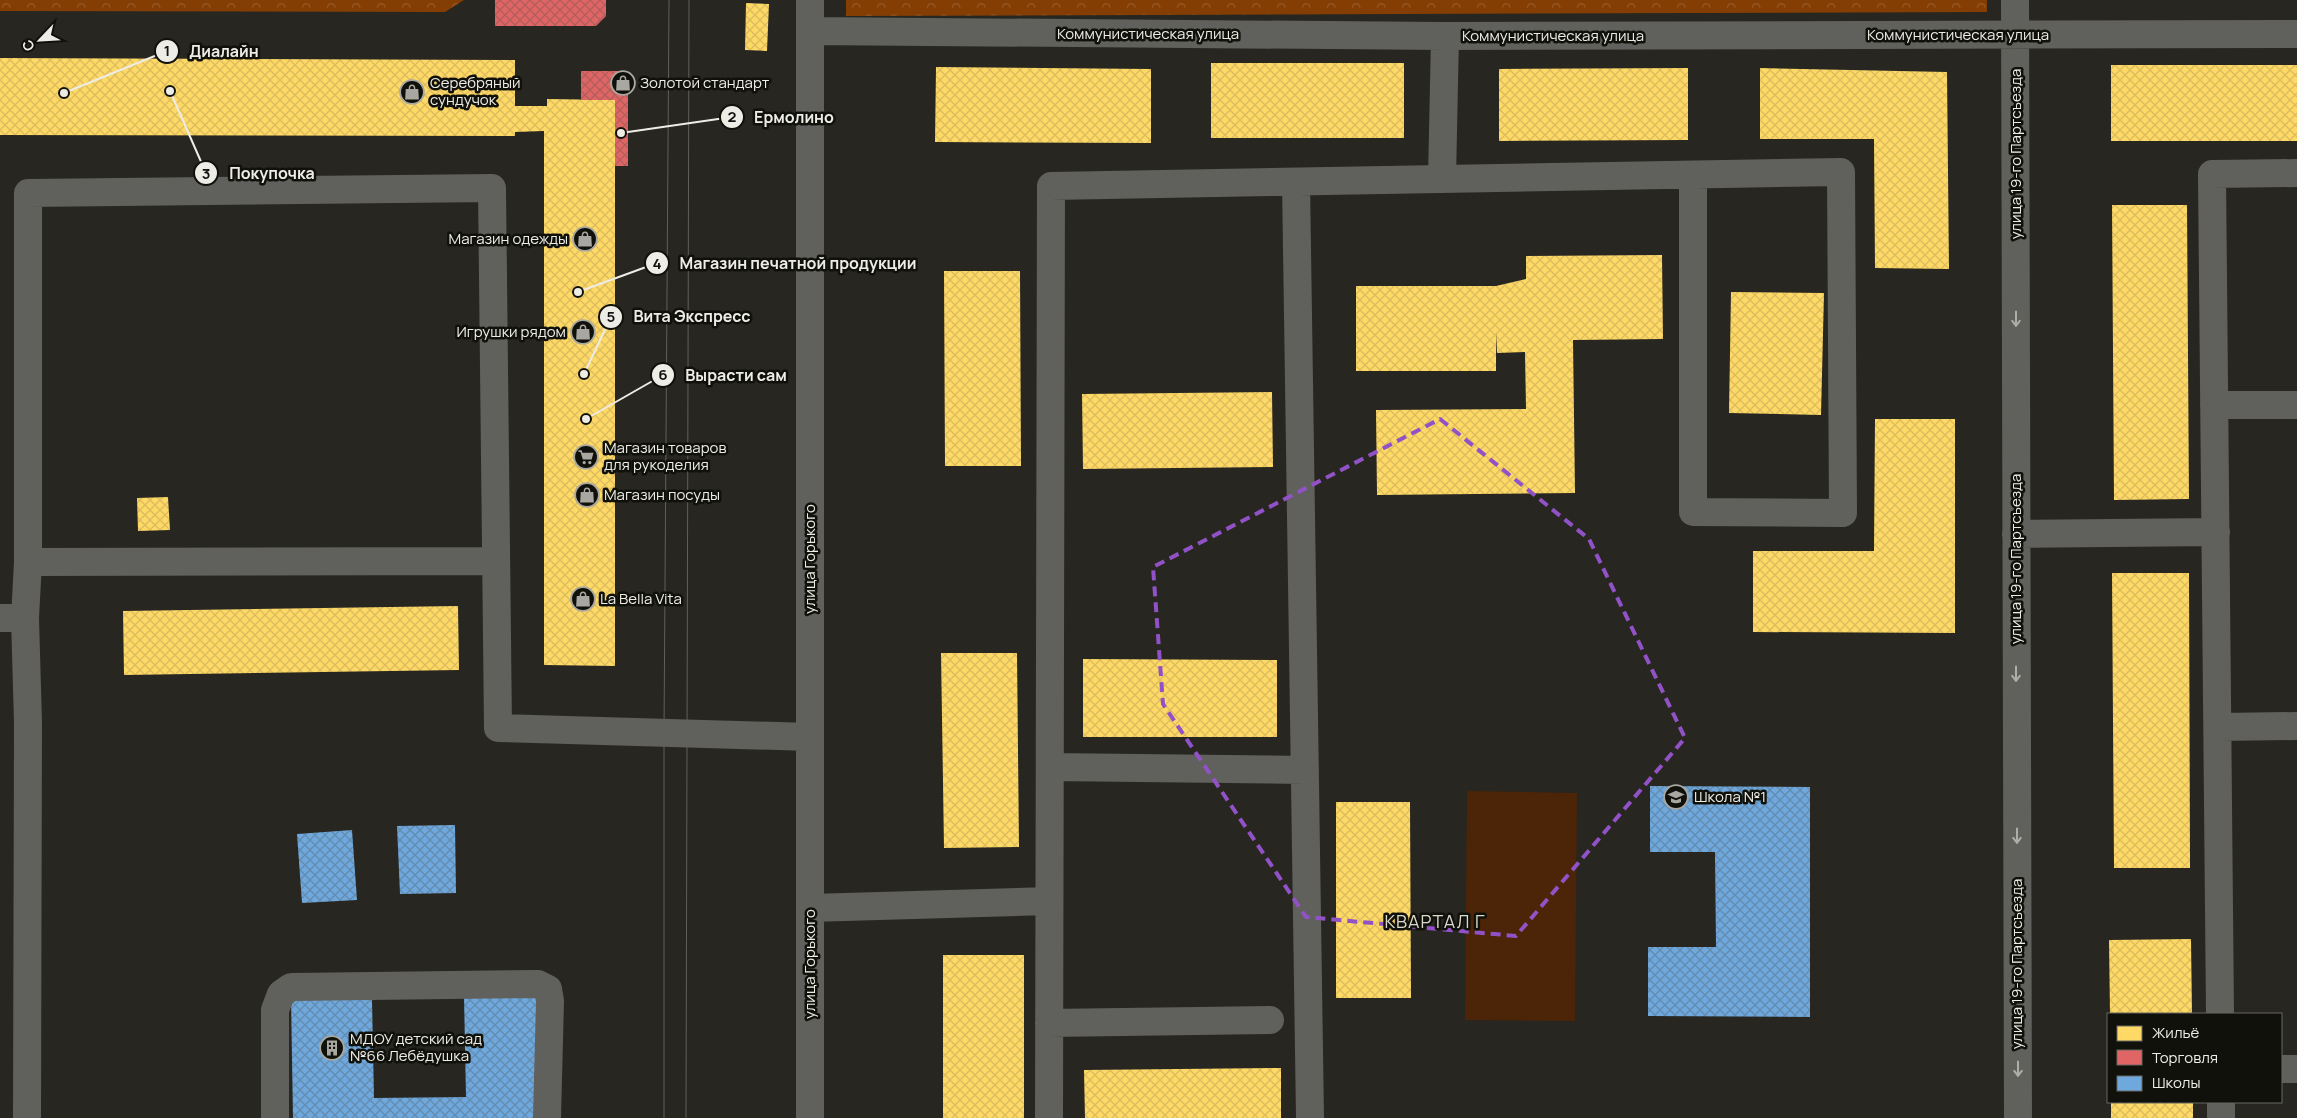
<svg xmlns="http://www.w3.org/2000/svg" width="2297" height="1118" font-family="Manrope,sans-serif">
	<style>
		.green { fill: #4c2407 }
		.forest { fill: url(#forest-crowns) }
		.homes { fill: url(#homes-cross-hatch) }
		.shops { fill: url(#shops-cross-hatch) }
		.schools { fill: url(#schools-cross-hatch) }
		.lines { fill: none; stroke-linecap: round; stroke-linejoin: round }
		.minor { stroke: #60605c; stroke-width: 28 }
		.tram { stroke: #60605c; stroke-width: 1 }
		.oneway { stroke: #aeada7 }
		.marked { fill: none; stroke: #9252c7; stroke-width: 4; stroke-dasharray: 10 6; stroke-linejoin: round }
		.labels { text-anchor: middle; stroke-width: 5; stroke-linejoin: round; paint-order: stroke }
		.street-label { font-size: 15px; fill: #edece5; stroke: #11110c }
		.poi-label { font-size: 15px; fill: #edece5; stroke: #11110c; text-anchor: start }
		.quarter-label { font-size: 18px; letter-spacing: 1px; fill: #dbd9cb; stroke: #11110c }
		.leader { fill: none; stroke: #edece5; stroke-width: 2 }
		.callout-dot { fill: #edece5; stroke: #11110c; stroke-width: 2 }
		.mark-label { font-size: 15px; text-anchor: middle; font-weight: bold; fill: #111 }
		.callout-label { font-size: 16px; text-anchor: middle; font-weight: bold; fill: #edece5; stroke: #11110c; stroke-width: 5; stroke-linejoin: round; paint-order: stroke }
	</style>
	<defs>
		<pattern id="forest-crowns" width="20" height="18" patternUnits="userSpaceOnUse" patternTransform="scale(1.25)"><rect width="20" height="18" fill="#843e04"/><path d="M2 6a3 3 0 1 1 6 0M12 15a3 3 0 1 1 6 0" fill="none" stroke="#965a28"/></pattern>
		<pattern id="homes-cross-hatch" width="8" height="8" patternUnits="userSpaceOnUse" patternTransform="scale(1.25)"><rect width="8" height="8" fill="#ffd966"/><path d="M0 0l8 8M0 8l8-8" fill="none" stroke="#dabc5f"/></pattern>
		<pattern id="shops-cross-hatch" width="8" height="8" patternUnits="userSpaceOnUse" patternTransform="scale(1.25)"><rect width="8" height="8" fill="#e06666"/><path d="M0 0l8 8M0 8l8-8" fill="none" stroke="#b25d5c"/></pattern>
		<pattern id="schools-cross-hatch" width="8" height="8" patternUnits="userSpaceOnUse" patternTransform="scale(1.25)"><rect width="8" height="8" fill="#6fa8dc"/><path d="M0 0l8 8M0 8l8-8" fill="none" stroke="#638baf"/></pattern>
	</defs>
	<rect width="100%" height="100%" fill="#272620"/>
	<path class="green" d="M1467,791L1577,793L1575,1021L1465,1020Z"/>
	<path class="forest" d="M0,0H464L445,12L0,11Z
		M846,0H1987V12L846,16Z"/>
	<path class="homes" d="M746,3L769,4L767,51L745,50Z
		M0,58L515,60V106H547V99L615,100V666L544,665V131L515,132V136L0,135Z
		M1211,63H1404V138H1211Z
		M2111,65H2297V141H2111Z
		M936,67L1151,69V143L935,142Z
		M1688,68V140L1499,141V69Z
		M1760,68L1947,72L1949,269L1875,268L1874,139H1760Z
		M2112,205H2187L2189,499L2114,500Z
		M1662,255L1663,339L1573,340L1575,493L1377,495L1376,410L1526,409L1525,352L1497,353L1496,332V371H1356V286H1496L1526,279V256Z
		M944,271H1020L1021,466H945Z
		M1731,292L1824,293L1821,415L1729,413Z
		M1272,392L1273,467L1083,469L1082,394Z
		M1875,419H1955V633L1753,632V551H1874Z
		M168,497L170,530L138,531L137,498Z
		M2112,573H2189L2190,868H2114Z
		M458,606L459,670L124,675L123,611Z
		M941,653H1017L1019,847L944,848Z
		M1083,659L1277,660V737H1083Z
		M1336,802H1410L1411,998H1336Z
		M2191,939L2192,1014H2110L2109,940Z
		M943,955H1024V1118H943Z
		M1281,1068V1118H1085L1084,1070Z
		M2111,1102H2193V1118H2111Z"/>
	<path class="shops" d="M495,0H606V16L596,26H495Z
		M581,71H628V166H615V100H581Z"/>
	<path class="schools" d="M1650,786L1810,787V1017L1648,1016V947H1716L1715,852H1650Z
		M455,825L456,893L400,894L397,826Z
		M352,830L357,900L302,903L297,834Z
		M538,994L540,1118H293L291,999H372L374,1098L466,1097L464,995Z"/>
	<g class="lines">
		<path class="minor" d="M2015,0L2018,1118
			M810,31L1445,36L2297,34
			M1442,179L1445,36
			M1296,182L1310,1118
			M2214,405H2297
			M2016,534L2216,532
			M28,562L495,561
			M0,618H25
			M2219,727L2297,726
			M1050,767L1305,770
			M810,908L1049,901
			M2220,1014L2212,174L2297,173
			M1049,1023L1270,1020
			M2281,1069H2297
			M2221,1102V1118
			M27,1118L28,723L25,618L28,562V193L492,188L498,728L810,737
			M275,1118V1010L281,994L291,987L538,984L548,989L550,1001L547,1118
			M810,1118V0
			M1049,1118L1051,186L1841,172L1843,513L1693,512V175"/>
		<path class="tram" d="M664,1118V733L669,0
			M686,1118L689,0"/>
	</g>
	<defs><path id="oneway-shaft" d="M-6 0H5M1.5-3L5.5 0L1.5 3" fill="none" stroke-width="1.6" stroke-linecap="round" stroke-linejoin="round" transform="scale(1.25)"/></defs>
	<g class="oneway">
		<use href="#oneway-shaft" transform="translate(2016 319) rotate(90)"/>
		<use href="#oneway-shaft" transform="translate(2016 674) rotate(90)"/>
		<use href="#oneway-shaft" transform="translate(2017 836) rotate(90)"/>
		<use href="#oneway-shaft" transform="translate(2018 1069) rotate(90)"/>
	</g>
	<path class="marked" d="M1440,419L1589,539L1685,738L1516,936L1306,917L1163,704L1153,567Z"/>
	<defs>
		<g id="shop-ring" transform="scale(1.25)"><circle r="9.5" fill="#11110c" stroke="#a8a7a0" stroke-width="1.5"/><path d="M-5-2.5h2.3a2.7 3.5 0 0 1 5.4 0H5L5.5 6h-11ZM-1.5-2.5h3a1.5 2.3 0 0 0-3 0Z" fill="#a8a7a0"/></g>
		<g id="supermarket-ring" transform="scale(1.25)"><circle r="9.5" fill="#11110c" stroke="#a8a7a0" stroke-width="1.5"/><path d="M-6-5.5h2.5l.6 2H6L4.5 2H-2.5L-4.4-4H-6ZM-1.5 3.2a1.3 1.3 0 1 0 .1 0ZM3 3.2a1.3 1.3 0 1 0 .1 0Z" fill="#a8a7a0"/></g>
		<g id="school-ring" transform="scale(1.25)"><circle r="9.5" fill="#11110c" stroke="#a8a7a0" stroke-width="1.5"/><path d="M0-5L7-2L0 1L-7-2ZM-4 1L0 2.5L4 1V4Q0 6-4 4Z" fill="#a8a7a0"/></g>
		<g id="building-ring" transform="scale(1.25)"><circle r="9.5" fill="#11110c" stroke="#a8a7a0" stroke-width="1.5"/><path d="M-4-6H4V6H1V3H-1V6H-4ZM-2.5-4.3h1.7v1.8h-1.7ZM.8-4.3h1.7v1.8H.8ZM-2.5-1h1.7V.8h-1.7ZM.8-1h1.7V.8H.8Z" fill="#a8a7a0"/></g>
	</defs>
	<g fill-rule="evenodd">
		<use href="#shop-ring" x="623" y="83"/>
		<use href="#shop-ring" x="412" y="92"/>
		<use href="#shop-ring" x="585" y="239"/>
		<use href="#shop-ring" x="583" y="332"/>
		<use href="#supermarket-ring" x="586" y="457"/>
		<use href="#shop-ring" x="587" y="495"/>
		<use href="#shop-ring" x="583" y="599"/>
		<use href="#school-ring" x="1676" y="797"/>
		<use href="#building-ring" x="332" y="1048"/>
	</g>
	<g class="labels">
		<g class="street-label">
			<text x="1148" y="39">Коммунистическая улица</text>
			<text x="1958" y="40">Коммунистическая улица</text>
			<text x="1553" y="41">Коммунистическая улица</text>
			<text transform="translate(2016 154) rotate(-90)" y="5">улица 19-го Партсъезда</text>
			<text transform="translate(810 559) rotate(-90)" y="5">улица Горького</text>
			<text transform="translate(2016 559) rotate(-90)" y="5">улица 19-го Партсъезда</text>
			<text transform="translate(810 964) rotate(-90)" y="5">улица Горького</text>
			<text transform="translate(2017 964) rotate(-90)" y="5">улица 19-го Партсъезда</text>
		</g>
		<g class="poi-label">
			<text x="430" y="88">Серебряный<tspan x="430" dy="17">сундучок</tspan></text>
			<text x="640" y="88">Золотой стандарт</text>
			<text x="568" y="244" text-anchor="end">Магазин одежды</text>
			<text x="566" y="337" text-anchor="end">Игрушки рядом</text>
			<text x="604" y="453">Магазин товаров<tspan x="604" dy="17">для рукоделия</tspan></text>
			<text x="604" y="500">Магазин посуды</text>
			<text x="600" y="604">La Bella Vita</text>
			<text x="1694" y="802">Школа №1</text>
			<text x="350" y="1044">МДОУ детский сад<tspan x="350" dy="17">№66 Лебёдушка</tspan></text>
		</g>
		<g class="quarter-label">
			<text x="1435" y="928">КВАРТАЛ Г</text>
		</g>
	</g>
	<path class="leader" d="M64 93L167 51M621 133L732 117M170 91L206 173M578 292L657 263M584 374L611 317M586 419L663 375"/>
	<g class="callout-dot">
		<circle cx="64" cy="93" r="5"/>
		<circle cx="621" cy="133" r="5"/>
		<circle cx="170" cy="91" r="5"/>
		<circle cx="578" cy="292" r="5"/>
		<circle cx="584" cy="374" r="5"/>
		<circle cx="586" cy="419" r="5"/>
		<circle cx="167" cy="51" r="12"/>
		<circle cx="732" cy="117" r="12"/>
		<circle cx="206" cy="173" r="12"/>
		<circle cx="657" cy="263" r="12"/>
		<circle cx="611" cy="317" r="12"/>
		<circle cx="663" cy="375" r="12"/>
	</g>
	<g class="mark-label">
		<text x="167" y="56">1</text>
		<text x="732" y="122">2</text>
		<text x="206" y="179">3</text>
		<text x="657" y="269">4</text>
		<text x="611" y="322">5</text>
		<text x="663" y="380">6</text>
	</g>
	<g class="callout-label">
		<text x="224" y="57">Диалайн</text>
		<text x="794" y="123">Ермолино</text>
		<text x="272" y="179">Покупочка</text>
		<text x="798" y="269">Магазин печатной продукции</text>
		<text x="692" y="322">Вита Экспресс</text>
		<text x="736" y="381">Вырасти сам</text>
	</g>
	<rect x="2107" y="1013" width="175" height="90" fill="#11110c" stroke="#696963"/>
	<rect x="2117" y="1026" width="25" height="15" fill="#ffd966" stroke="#696963"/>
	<text x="2152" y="1038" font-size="15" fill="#edece5">Жильё</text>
	<rect x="2117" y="1050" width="25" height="15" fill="#e06666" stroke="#696963"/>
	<text x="2152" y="1063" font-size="15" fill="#edece5">Торговля</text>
	<rect x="2117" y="1076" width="25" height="15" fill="#6fa8dc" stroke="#696963"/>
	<text x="2152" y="1088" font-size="15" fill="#edece5">Школы</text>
	<g transform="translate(40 40) rotate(245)" stroke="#11110c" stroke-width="4" paint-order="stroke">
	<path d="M0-4L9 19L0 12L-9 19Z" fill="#edece5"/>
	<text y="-8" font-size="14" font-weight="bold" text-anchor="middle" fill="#edece5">С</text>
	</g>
</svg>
